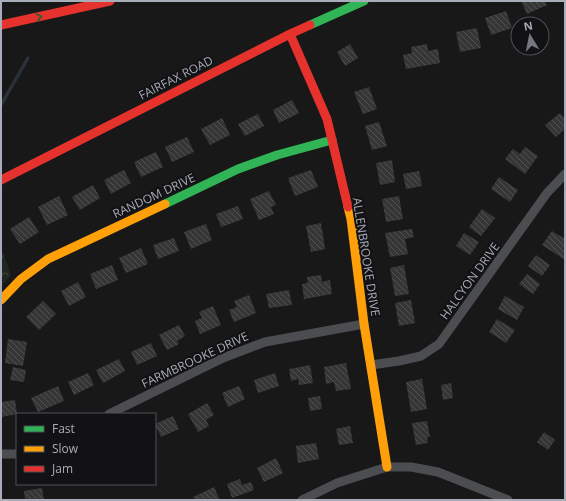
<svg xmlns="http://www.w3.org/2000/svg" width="566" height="501" font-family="'Open Sans',sans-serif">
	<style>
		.park { fill: url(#park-crowns) }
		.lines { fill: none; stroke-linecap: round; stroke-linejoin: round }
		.stream { stroke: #2b313a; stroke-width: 3.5 }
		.building { fill: url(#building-back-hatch) }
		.street { stroke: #4c4d51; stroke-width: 9 }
		.fast { stroke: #30b455; stroke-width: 9 }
		.slow { stroke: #ff9f0a; stroke-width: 9 }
		.jam { stroke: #e5322d; stroke-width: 9 }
		.oneway { stroke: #216334 }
		.labels { text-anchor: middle; stroke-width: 4; stroke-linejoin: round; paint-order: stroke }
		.street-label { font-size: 12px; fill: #a9acb9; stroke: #121214 }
	</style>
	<defs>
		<pattern id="park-crowns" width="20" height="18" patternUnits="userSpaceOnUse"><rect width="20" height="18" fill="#202722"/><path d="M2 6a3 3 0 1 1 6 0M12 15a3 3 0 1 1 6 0" fill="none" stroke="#3e4440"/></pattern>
		<pattern id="building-back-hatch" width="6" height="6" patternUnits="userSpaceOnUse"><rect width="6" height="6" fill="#363637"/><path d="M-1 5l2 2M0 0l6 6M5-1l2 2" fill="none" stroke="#505052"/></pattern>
	</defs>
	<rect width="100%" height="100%" fill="#181818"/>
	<path class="park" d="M1,248L11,275L1,287Z"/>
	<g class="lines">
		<path class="stream" d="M1,105L28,58"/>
	</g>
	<path class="building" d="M521,1H545L547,5L527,14Z
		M506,11L512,28L491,35L485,18Z
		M477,28L481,48L460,52L456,32Z
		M350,44L358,58L345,66L337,52Z
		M427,44L428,51L438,49L440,63L406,69L403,55L412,53L411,47Z
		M369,87L377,109L363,114L354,92Z
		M292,100L299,113L279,123L273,110Z
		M560,113L565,119V129L556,137L545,125Z
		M258,114L264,126L245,136L238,124Z
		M222,118L230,135L210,145L201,129Z
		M379,122L387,146L372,150L365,126Z
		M187,137L194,152L172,162L165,147Z
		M525,147L538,156L525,174L505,159L513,149L520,154Z
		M156,152L163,167L141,177L134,162Z
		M392,160L395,182L380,185L376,163Z
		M124,170L131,183L111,194L104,180Z
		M311,170L318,187L295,196L288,178Z
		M419,171L422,186L406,189L403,174Z
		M499,177L518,190L510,202L491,189Z
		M93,185L100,198L80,210L72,197Z
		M269,191L276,205L271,207L274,214L259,220L250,199Z
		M59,196L68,215L47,225L38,207Z
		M399,196L403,219L386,222L382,199Z
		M238,206L243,219L221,227L216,214Z
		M482,209L495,218L481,236L469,227Z
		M29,217L39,232L20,244L10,229Z
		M321,223L325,249L311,252L306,226Z
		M206,224L212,240L191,249L184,232Z
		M412,229L414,237L405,239L408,254L390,257L385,233Z
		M552,231L565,239V260L542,245Z
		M464,233L479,242L470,255L456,246Z
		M174,238L179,251L158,259L153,245Z
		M141,248L148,264L126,273L119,258Z
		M536,255L550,265L542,276L528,266Z
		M112,265L118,280L96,289L90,274Z
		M404,265L409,294L395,296L390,268Z
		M527,274L540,284L533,294L519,284Z
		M321,275L322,282L330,280L332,294L304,299L302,284L308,283L307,277Z
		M78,282L86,297L69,306L61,291Z
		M289,290L292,305L269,308L266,294Z
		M249,295L256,313L234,322L229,310L237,307L234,301Z
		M505,296L524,307L517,320L498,309Z
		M411,300L415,323L399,326L395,303Z
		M43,301L56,314L39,330L26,317Z
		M213,306L221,325L200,334L195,321L202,318L199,312Z
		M497,319L515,330L506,343L489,332Z
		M179,325L185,336L177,341L179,344L167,350L159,335Z
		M8,339L27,342L23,366L5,363Z
		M151,343L157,356L137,365L131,352Z
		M119,359L125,371L103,383L96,370Z
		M346,363L351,389L336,391L334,382L326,384L324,367Z
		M310,365L313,383L299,385L298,379L291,381L289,369Z
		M13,367L26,370L24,382L10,380Z
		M88,373L94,385L74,395L68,382Z
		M275,373L279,386L258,393L254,380Z
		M422,379L427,409L411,412L406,382Z
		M451,383L453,398L443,400L441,385Z
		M58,386L64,401L38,412L31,398Z
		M239,386L245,399L228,407L222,393Z
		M320,396L322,409L310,411L308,398Z
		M15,400L17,414L1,417V402Z
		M207,403L214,415L206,420L209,426L198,432L188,414Z
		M173,416L179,429L161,437L155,424Z
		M427,421L430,437H427L428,443L416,445L412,423Z
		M350,426L353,443L339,445L336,429Z
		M544,432L555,440L548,450L537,442Z
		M316,443L319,459L298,463L296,446Z
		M276,458L283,473L264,482L257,468Z
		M240,479L242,485L251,482L254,490L232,498L227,484Z
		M214,487L220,500H195L193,497Z
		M42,488L44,500H25L24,491Z"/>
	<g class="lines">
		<path class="street" d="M371,365L399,361L421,356L439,344L547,193L565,174
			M109,414L223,358L265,342L364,324
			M1,454H17
			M302,500L337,483L387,467H411L438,472L508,500"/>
		<path class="fast" d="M310,25L364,1
			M165,204L238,169L277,155L332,140"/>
		<path class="slow" d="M348,207L351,219L364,324L387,467
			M1,300L21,279L48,259L165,204"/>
		<path class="jam" d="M1,25L110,1
			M290,34L327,119L348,207
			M1,180L290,34L310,25"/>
	</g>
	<defs><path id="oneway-chevron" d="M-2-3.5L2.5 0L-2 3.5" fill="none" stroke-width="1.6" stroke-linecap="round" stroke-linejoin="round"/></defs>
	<use class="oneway" href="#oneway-chevron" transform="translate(39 17) rotate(-12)"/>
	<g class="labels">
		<g class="street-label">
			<text transform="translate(176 78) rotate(-27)" y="4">FAIRFAX ROAD</text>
			<text transform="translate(154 196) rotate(-25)" y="4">RANDOM DRIVE</text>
			<text transform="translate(366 257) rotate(81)" y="4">ALLENBROOKE DRIVE</text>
			<text transform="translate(470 281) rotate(-54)" y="4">HALCYON DRIVE</text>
			<text transform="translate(195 360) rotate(-25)" y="4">FARMBROOKE DRIVE</text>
		</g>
	</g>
	<rect width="566" height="501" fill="none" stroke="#a9acb9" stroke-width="4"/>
	<rect x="16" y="413" width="140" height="72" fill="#121214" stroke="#4e5056"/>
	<rect x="24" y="426" width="20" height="6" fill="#30b455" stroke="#4e5056"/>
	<text x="52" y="433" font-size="12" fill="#a9acb9">Fast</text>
	<rect x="24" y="446" width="20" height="6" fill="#ff9f0a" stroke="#4e5056"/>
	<text x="52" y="453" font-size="12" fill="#a9acb9">Slow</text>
	<rect x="24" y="466" width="20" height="6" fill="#e5322d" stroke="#4e5056"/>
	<text x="52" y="473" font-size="12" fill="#a9acb9">Jam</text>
	<g transform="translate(530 36) rotate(350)"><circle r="19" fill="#121214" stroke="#4e5056"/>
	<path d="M0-3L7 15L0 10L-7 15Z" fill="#767881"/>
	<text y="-6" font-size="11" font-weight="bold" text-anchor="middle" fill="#a9acb9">N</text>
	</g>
</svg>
